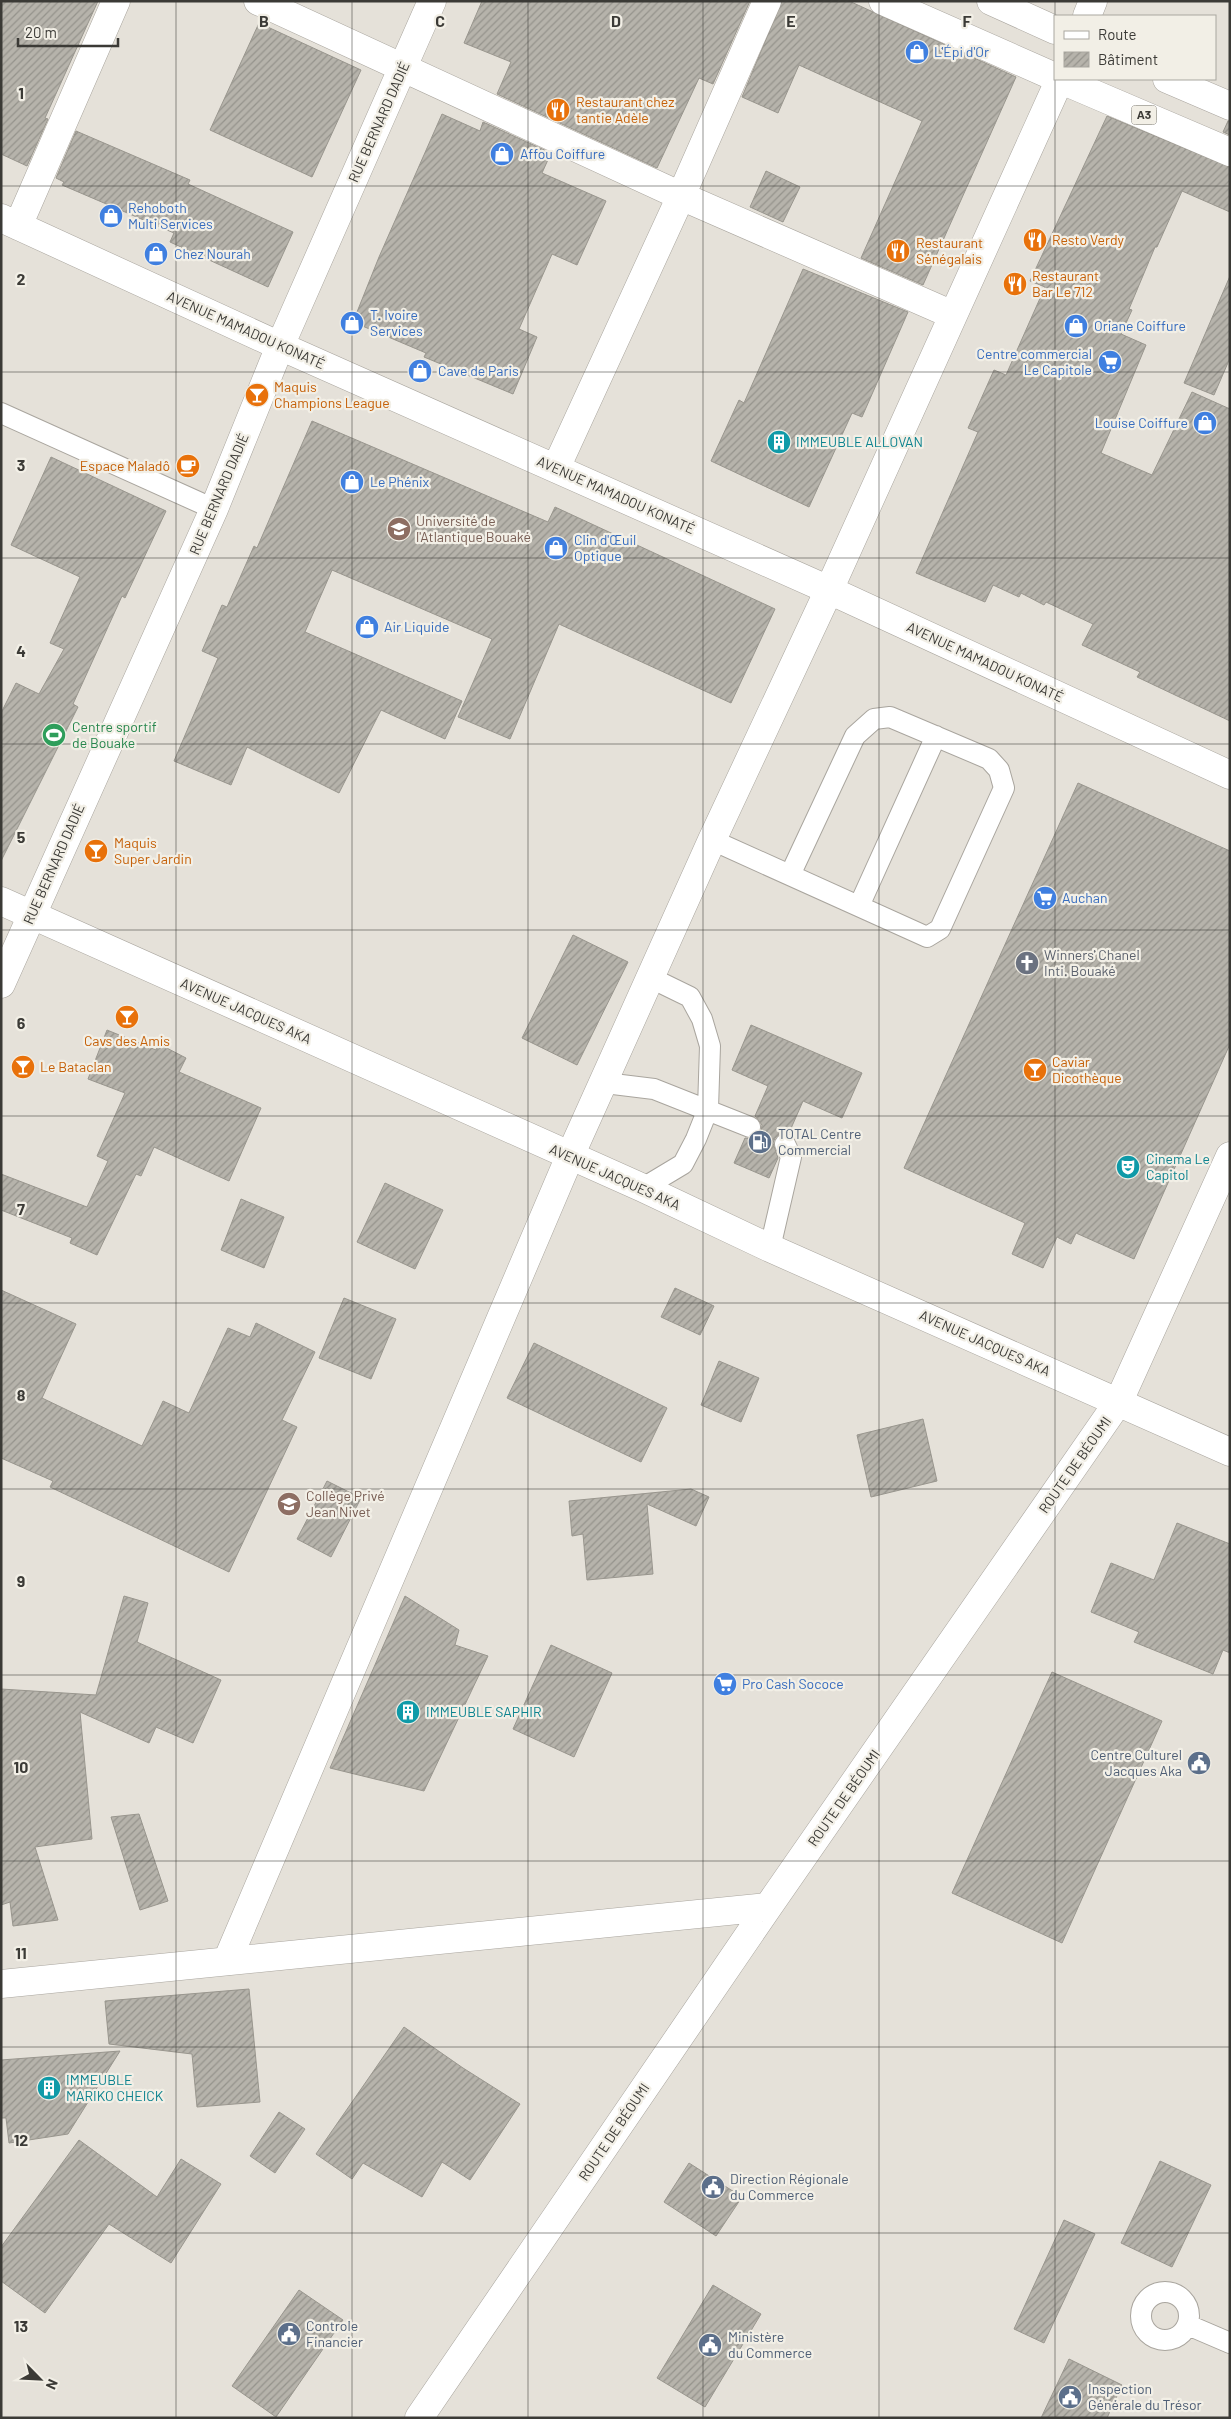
<svg xmlns="http://www.w3.org/2000/svg" width="1231" height="2419" font-family="Barlow,sans-serif">
	<style>
		.building { fill: url(#building-hatch); stroke: #99968e }
		.lines { fill: none; stroke-linecap: round; stroke-linejoin: round }
		.service-casing { stroke: #a9a59e; stroke-width: 22 }
		.minor-casing { stroke: #a9a59e; stroke-width: 29 }
		.tertiary-casing { stroke: #a9a59e; stroke-width: 29 }
		.trunk-casing { stroke: #a9a59e; stroke-width: 29 }
		.service { stroke: #fff; stroke-width: 20 }
		.minor { stroke: #fff; stroke-width: 28 }
		.tertiary { stroke: #fff; stroke-width: 28 }
		.trunk { stroke: #fff; stroke-width: 28 }
		.grid { fill: none; stroke: #3b3a36; stroke-width: 1; stroke-opacity: 0.55 }
		.labels { text-anchor: middle; stroke-width: 4.5; stroke-linejoin: round; paint-order: stroke }
		.shield { fill: #f2efe6; stroke: #72706b; stroke-width: 1 }
		.shield-label { font-size: 12px; font-weight: bold; fill: #3b3a36 }
		.shop-label { font-size: 14px; fill: #366cbe; stroke: #f2efe6; text-anchor: start }
		.food-label { font-size: 14px; fill: #c56008; stroke: #f2efe6; text-anchor: start }
		.street-label { font-size: 14px; fill: #3b3a36; stroke: #f2efe6 }
		.culture-label { font-size: 14px; fill: #0d838f; stroke: #f2efe6; text-anchor: start }
		.education-label { font-size: 14px; fill: #785e54; stroke: #f2efe6; text-anchor: start }
		.leisure-label { font-size: 14px; fill: #27864d; stroke: #f2efe6; text-anchor: start }
		.worship-label { font-size: 14px; fill: #5b616d; stroke: #f2efe6; text-anchor: start }
		.service-label { font-size: 14px; fill: #4e5e75; stroke: #f2efe6; text-anchor: start }
		.grid-label { font-size: 16px; text-anchor: middle; font-weight: bold; fill: #3b3a36; stroke: #f2efe6; stroke-width: 4.5; stroke-linejoin: round; paint-order: stroke }
	</style>
	<defs>
		<pattern id="building-hatch" width="6" height="6" patternUnits="userSpaceOnUse" patternTransform="scale(1.25)"><rect width="6" height="6" fill="#b6b3ab"/><path d="M-1 1l2-2M0 6l6-6M5 7l2-2" fill="none" stroke="#95938c"/></pattern>
	</defs>
	<rect width="100%" height="100%" fill="#e5e1d9"/>
	<path class="building" d="M1,1H98L45,118L48,119L27,166L1,154Z
		M482,1H750L713,84L699,78L657,168L497,94L511,62L464,43Z
		M782,1H849L1016,77L923,285L861,258L922,121L799,65L778,113L742,97Z
		M259,23L361,70L312,177L210,130Z
		M442,114L480,131L483,122L551,153L542,173L606,201L577,265L552,254L519,329L537,337L513,394L424,357L426,353L353,322L379,257Z
		M1107,116L1230,167V212L1182,191L1157,247H1155L1129,309L1132,310L1121,334L1146,345L1101,453L1152,475L1192,392L1230,409V721L1137,677L1140,672L1082,645L1093,624L1046,602L1044,605L1021,593L1019,597L993,585L985,602L916,573L978,432L968,428L994,370L1006,375L1045,287L1030,281Z
		M1228,121H1230V135L1223,132Z
		M76,131L190,180L188,184L293,232L268,287L170,242L174,233L62,185L64,182L56,178Z
		M766,171L800,187L783,222L750,207Z
		M803,269L908,312L862,417L852,413L809,507L711,461L739,400L744,403Z
		M1230,276V358L1214,395L1184,383Z
		M312,421L548,522L555,507L775,609L731,703L559,624L510,739L458,717L492,639L332,570L305,632L462,701L445,739L381,710L339,793L247,747L231,785L174,761L218,658L202,651L222,605L227,607L254,546L257,548Z
		M51,457L166,511L125,598L122,596L73,704L78,707L1,861V713L16,683L39,694L64,649L50,643L80,577L11,545Z
		M1078,783L1230,851V1044L1134,1259L1076,1233L1071,1244L1057,1237L1043,1268L1012,1254L1025,1223L904,1168Z
		M573,935L628,962L577,1065L522,1038Z
		M751,1025L862,1073L842,1118L803,1101L789,1133H780L775,1138L773,1143L778,1158L769,1178L734,1163L745,1138L752,1139L761,1132L762,1125L755,1116L768,1086L732,1070Z
		M107,1030L156,1050L159,1044L186,1058L179,1072L261,1108L229,1181L154,1147L141,1176L136,1174L97,1255L70,1243L72,1238L1,1210V1174L87,1207L108,1161L97,1156L125,1093L88,1079Z
		M385,1183L443,1210L415,1269L357,1242Z
		M241,1199L284,1217L264,1268L221,1250Z
		M675,1288L714,1306L700,1335L661,1317Z
		M1,1290L76,1324L42,1398L142,1446L163,1401L189,1413L228,1328L250,1337L256,1323L315,1352L282,1420L297,1427L229,1572L50,1487L53,1481L1,1458Z
		M344,1298L396,1319L371,1379L319,1358Z
		M534,1343L667,1408L641,1462L507,1398Z
		M719,1361L759,1378L741,1422L701,1405Z
		M923,1419L937,1481L871,1497L857,1435Z
		M327,1481L361,1498L331,1557L297,1539Z
		M691,1489L709,1497L696,1526L647,1504L653,1574L587,1580L583,1534L572,1536L569,1501Z
		M1177,1523L1230,1544V1653L1223,1650L1213,1674L1134,1642L1139,1632L1091,1612L1111,1563L1154,1580Z
		M124,1596L148,1603L137,1642L221,1680L193,1743L156,1727L149,1743L80,1712L92,1839L35,1847L58,1920L13,1926L10,1902L1,1905V1689L96,1695Z
		M405,1596L459,1630L455,1645L488,1656L424,1791L330,1768Z
		M551,1645L612,1673L574,1757L513,1729Z
		M1052,1672L1162,1721L1062,1943L952,1893Z
		M139,1814L168,1901L140,1910L111,1817Z
		M249,1989L260,2102L197,2107L192,2054L109,2044L105,2001Z
		M404,2027L463,2068L520,2104L470,2180L442,2162L422,2197L363,2163L352,2179L316,2154Z
		M120,2051L68,2134L9,2143L6,2118H1V2060Z
		M279,2112L305,2129L275,2173L250,2156Z
		M79,2140L157,2197L181,2159L221,2184L171,2263L109,2224L45,2313L1,2281V2247Z
		M1160,2161L1211,2185L1172,2267L1121,2243Z
		M689,2163L742,2197L716,2236L664,2202Z
		M1064,2220L1095,2234L1044,2343L1014,2329Z
		M713,2285L761,2314L705,2407L657,2378Z
		M299,2290L343,2320L276,2417L232,2386Z
		M1069,2359L1122,2385L1107,2418H1041Z"/>
	<g class="lines">
		<g class="service-casing">
			<path id="service" d="M1,413L214,509
				M712,840C783,872 855,904 927,937L940,929L1004,788L999,770L989,759L890,717L874,719L855,736L790,875
				M859,906L936,736
				M605,1083L654,1089L750,1127
				M643,1188L683,1164L696,1139L708,1109L710,1046L702,1019L690,997L649,977
				M770,1248L791,1157L785,1144
				M1141 2316a24 24 0 1 1 48 0a24 24 0 1 1-48 0Z
				M1188,2325L1230,2343"/>
		</g>
		<g class="minor-casing">
			<path id="minor" d="M258,1L681,196L953,315
				M1087,16L1093,1
				M1,218L280,346L829,590L1230,775
				M18,226L116,1
				M556,468L681,196L767,1
				M1,984L214,509L280,346L432,1
				M227,1961L570,1156L712,840L829,590L1060,79"/>
		</g>
		<g class="tertiary-casing">
			<path id="tertiary" d="M1,901L643,1188L770,1248L1230,1452
				M1,1984L768,1907
				M419,2418L768,1907L1119,1401L1230,1156"/>
		</g>
		<g class="trunk-casing">
			<path id="trunk" d="M883,1L1055,77
				M991,1L1055,30
				M1059,79L1230,152
				M1167,79L1230,106"/>
		</g>
		<use href="#service" class="service"/>
		<use href="#minor" class="minor"/>
		<use href="#tertiary" class="tertiary"/>
		<use href="#trunk" class="trunk"/>
	</g>
	<path class="grid" d="M176,1V2418M352,1V2418M528,1V2418M703,1V2418M879,1V2418M1055,1V16M1055,79V2418M1,186H1230M1,372H1230M1,558H1230M1,744H1230M1,930H1230M1,1116H1230M1,1303H1230M1,1489H1230M1,1675H1230M1,1861H1230M1,2047H1230M1,2233H1230"/>
	<defs>
		<g id="shop-disc" transform="scale(1.25)"><circle r="9.5" fill="#3f7fe0" stroke="#f2efe6"/><path d="M-5-2.5h2.3a2.7 3.5 0 0 1 5.4 0H5L5.5 6h-11ZM-1.5-2.5h3a1.5 2.3 0 0 0-3 0Z" fill="#fff"/></g>
		<g id="restaurant-disc" transform="scale(1.25)"><circle r="9.5" fill="#e8710a" stroke="#f2efe6"/><path d="M-5-6h1v4h1v-4h1v4h1v-4h1v5L-1.5 .5V6h-2V.5L-5-1ZM5-6V6H3V1.5H1.5Q1.5-4 5-6Z" fill="#fff"/></g>
		<g id="supermarket-disc" transform="scale(1.25)"><circle r="9.5" fill="#3f7fe0" stroke="#f2efe6"/><path d="M-6-5.5h2.5l.6 2H6L4.5 2H-2.5L-4.4-4H-6ZM-1.5 3.2a1.3 1.3 0 1 0 .1 0ZM3 3.2a1.3 1.3 0 1 0 .1 0Z" fill="#fff"/></g>
		<g id="bar-disc" transform="scale(1.25)"><circle r="9.5" fill="#e8710a" stroke="#f2efe6"/><path d="M-6-5H6L.8 .8V4.5H3.5V6h-7V4.5H-.8V.8Z" fill="#fff"/></g>
		<g id="building-disc" transform="scale(1.25)"><circle r="9.5" fill="#0f9aa8" stroke="#f2efe6"/><path d="M-4-6H4V6H1V3H-1V6H-4ZM-2.5-4.3h1.7v1.8h-1.7ZM.8-4.3h1.7v1.8H.8ZM-2.5-1h1.7V.8h-1.7ZM.8-1h1.7V.8H.8Z" fill="#fff"/></g>
		<g id="cafe-disc" transform="scale(1.25)"><circle r="9.5" fill="#e8710a" stroke="#f2efe6"/><path d="M-5.5-4.5H6V0H3Q3 3.5 0 3.5H-2.5Q-5.5 3.5-5.5 0ZM3-3.2v2h1.7v-2ZM-6 4.5H4V6H-6Z" fill="#fff"/></g>
		<g id="university-disc" transform="scale(1.25)"><circle r="9.5" fill="#8d6e63" stroke="#f2efe6"/><path d="M0-5L7-2L0 1L-7-2ZM-4 1L0 2.5L4 1V4Q0 6-4 4Z" fill="#fff"/></g>
		<g id="stadium-disc" transform="scale(1.25)"><circle r="9.5" fill="#2e9e5b" stroke="#f2efe6"/><path d="M0-5a6.5 5 0 1 0 0 10a6.5 5 0 1 0 0-10ZM-3.5-1.8h7v3.6h-7Z" fill="#fff"/></g>
		<g id="church-disc" transform="scale(1.25)"><circle r="9.5" fill="#6b7280" stroke="#f2efe6"/><path d="M-1.2-6h2.4v3.5h3.3v2.4h-3.3V6h-2.4V-.1h-3.3v-2.4h3.3Z" fill="#fff"/></g>
		<g id="fuel-disc" transform="scale(1.25)"><circle r="9.5" fill="#5c6f8a" stroke="#f2efe6"/><path d="M-5.5-6h7V0h2V4h1.3V-2.5L3-4.5l.8-.8L6-3V5H2.5V1h-1V6h-7ZM-4.2-4.7v3.2H.2V-4.7Z" fill="#fff"/></g>
		<g id="theatre-disc" transform="scale(1.25)"><circle r="9.5" fill="#0f9aa8" stroke="#f2efe6"/><path d="M-5-5.5Q0-4 5-5.5V0Q5 5 0 6Q-5 5-5 0ZM-3.3-2.5H-1v1.5H-3.3ZM1-2.5H3.3v1.5H1ZM-2.8 1Q0 5.5 2.8 1Z" fill="#fff"/></g>
		<g id="school-disc" transform="scale(1.25)"><circle r="9.5" fill="#8d6e63" stroke="#f2efe6"/><path d="M0-5L7-2L0 1L-7-2ZM-4 1L0 2.5L4 1V4Q0 6-4 4Z" fill="#fff"/></g>
		<g id="civic-disc" transform="scale(1.25)"><circle r="9.5" fill="#5c6f8a" stroke="#f2efe6"/><path d="M-.6-6.5H3V-4.5H.6V-3L4-1V1h2V6H-6V1h2V-1L-.6-3ZM-1.2 2.5V6h2.4V2.5Z" fill="#fff"/></g>
	</defs>
	<g fill-rule="evenodd">
		<use href="#shop-disc" x="917" y="52"/>
		<use href="#restaurant-disc" x="558" y="110"/>
		<use href="#shop-disc" x="502" y="154"/>
		<use href="#shop-disc" x="111" y="216"/>
		<use href="#restaurant-disc" x="1035" y="240"/>
		<use href="#restaurant-disc" x="898" y="251"/>
		<use href="#shop-disc" x="156" y="254"/>
		<use href="#restaurant-disc" x="1015" y="284"/>
		<use href="#shop-disc" x="352" y="323"/>
		<use href="#shop-disc" x="1076" y="326"/>
		<use href="#supermarket-disc" x="1110" y="362"/>
		<use href="#shop-disc" x="420" y="371"/>
		<use href="#bar-disc" x="257" y="395"/>
		<use href="#shop-disc" x="1205" y="423"/>
		<use href="#building-disc" x="779" y="442"/>
		<use href="#cafe-disc" x="188" y="466"/>
		<use href="#shop-disc" x="352" y="482"/>
		<use href="#university-disc" x="399" y="529"/>
		<use href="#shop-disc" x="556" y="548"/>
		<use href="#shop-disc" x="367" y="627"/>
		<use href="#stadium-disc" x="54" y="735"/>
		<use href="#bar-disc" x="96" y="851"/>
		<use href="#supermarket-disc" x="1045" y="898"/>
		<use href="#church-disc" x="1027" y="963"/>
		<use href="#bar-disc" x="127" y="1017"/>
		<use href="#bar-disc" x="23" y="1067"/>
		<use href="#bar-disc" x="1035" y="1070"/>
		<use href="#fuel-disc" x="760" y="1142"/>
		<use href="#theatre-disc" x="1128" y="1167"/>
		<use href="#school-disc" x="289" y="1504"/>
		<use href="#supermarket-disc" x="725" y="1684"/>
		<use href="#building-disc" x="408" y="1712"/>
		<use href="#civic-disc" x="1199" y="1763"/>
		<use href="#building-disc" x="49" y="2088"/>
		<use href="#civic-disc" x="713" y="2187"/>
		<use href="#civic-disc" x="289" y="2334"/>
		<use href="#civic-disc" x="710" y="2345"/>
		<use href="#civic-disc" x="1070" y="2397"/>
	</g>
	<g class="labels">
		<rect class="shield" x="1131.5" y="105.5" width="25" height="19" rx="4"/>
		<g class="shield-label">
			<text x="1144" y="119">A3</text>
		</g>
		<g class="shop-label">
			<text x="934" y="57">L'Épi d'Or</text>
			<text x="520" y="159">Affou Coiffure</text>
			<text x="128" y="213">Rehoboth<tspan x="128" dy="16">Multi Services</tspan></text>
			<text x="174" y="259">Chez Nourah</text>
			<text x="370" y="320">T. Ivoire<tspan x="370" dy="16">Services</tspan></text>
			<text x="1094" y="331">Oriane Coiffure</text>
			<text x="1092" y="359" text-anchor="end">Centre commercial<tspan x="1092" dy="16">Le Capitole</tspan></text>
			<text x="438" y="376">Cave de Paris</text>
			<text x="1188" y="428" text-anchor="end">Louise Coiffure</text>
			<text x="370" y="487">Le Phénix</text>
			<text x="574" y="545">Clin d'Œuil<tspan x="574" dy="16">Optique</tspan></text>
			<text x="384" y="632">Air Liquide</text>
			<text x="1062" y="903">Auchan</text>
			<text x="742" y="1689">Pro Cash Sococe</text>
		</g>
		<g class="food-label">
			<text x="576" y="107">Restaurant chez<tspan x="576" dy="16">tantie Adèle</tspan></text>
			<text x="1052" y="245">Resto Verdy</text>
			<text x="916" y="248">Restaurant<tspan x="916" dy="16">Sénégalais</tspan></text>
			<text x="1032" y="281">Restaurant<tspan x="1032" dy="16">Bar Le 712</tspan></text>
			<text x="274" y="392">Maquis<tspan x="274" dy="16">Champions League</tspan></text>
			<text x="170" y="471" text-anchor="end">Espace Maladô</text>
			<text x="114" y="848">Maquis<tspan x="114" dy="16">Super Jardin</tspan></text>
			<text x="127" y="1046" text-anchor="middle">Cavs des Amis</text>
			<text x="1052" y="1067">Caviar<tspan x="1052" dy="16">Dicothèque</tspan></text>
			<text x="40" y="1072">Le Bataclan</text>
		</g>
		<g class="street-label">
			<text transform="translate(379 122) rotate(-66)" y="5">RUE BERNARD DADIÉ</text>
			<text transform="translate(246 330) rotate(24)" y="5">AVENUE MAMADOU KONATÉ</text>
			<text transform="translate(219 494) rotate(-67)" y="5">RUE BERNARD DADIÉ</text>
			<text transform="translate(616 495) rotate(24)" y="5">AVENUE MAMADOU KONATÉ</text>
			<text transform="translate(985 662) rotate(25)" y="5">AVENUE MAMADOU KONATÉ</text>
			<text transform="translate(54 864) rotate(-66)" y="5">RUE BERNARD DADIÉ</text>
			<text transform="translate(246 1011) rotate(24)" y="5">AVENUE JACQUES AKA</text>
			<text transform="translate(615 1177) rotate(24)" y="5">AVENUE JACQUES AKA</text>
			<text transform="translate(985 1343) rotate(24)" y="5">AVENUE JACQUES AKA</text>
			<text transform="translate(1075 1465) rotate(-55)" y="5">ROUTE DE BÉOUMI</text>
			<text transform="translate(844 1798) rotate(-55)" y="5">ROUTE DE BÉOUMI</text>
			<text transform="translate(614 2132) rotate(-56)" y="5">ROUTE DE BÉOUMI</text>
		</g>
		<g class="culture-label">
			<text x="796" y="447">IMMEUBLE ALLOVAN</text>
			<text x="1146" y="1164">Cinema Le<tspan x="1146" dy="16">Capitol</tspan></text>
			<text x="426" y="1717">IMMEUBLE SAPHIR</text>
			<text x="66" y="2085">IMMEUBLE<tspan x="66" dy="16">MARIKO CHEICK</tspan></text>
		</g>
		<g class="education-label">
			<text x="416" y="526">Université de<tspan x="416" dy="16">l'Atlantique Bouaké</tspan></text>
			<text x="306" y="1501">Collège Privé<tspan x="306" dy="16">Jean Nivet</tspan></text>
		</g>
		<g class="leisure-label">
			<text x="72" y="732">Centre sportif<tspan x="72" dy="16">de Bouake</tspan></text>
		</g>
		<g class="worship-label">
			<text x="1044" y="960">Winners' Chanel<tspan x="1044" dy="16">Inti. Bouaké</tspan></text>
		</g>
		<g class="service-label">
			<text x="778" y="1139">TOTAL Centre<tspan x="778" dy="16">Commercial</tspan></text>
			<text x="1182" y="1760" text-anchor="end">Centre Culturel<tspan x="1182" dy="16">Jacques Aka</tspan></text>
			<text x="730" y="2184">Direction Régionale<tspan x="730" dy="16">du Commerce</tspan></text>
			<text x="306" y="2331">Controle<tspan x="306" dy="16">Financier</tspan></text>
			<text x="728" y="2342">Ministère<tspan x="728" dy="16">du Commerce</tspan></text>
			<text x="1088" y="2394">Inspection<tspan x="1088" dy="16">Générale du Trésor</tspan></text>
		</g>
	</g>
	<g class="grid-label">
		<text x="264" y="27">B</text>
		<text x="440" y="27">C</text>
		<text x="616" y="27">D</text>
		<text x="791" y="27">E</text>
		<text x="967" y="27">F</text>
		<text x="21" y="99">1</text>
		<text x="21" y="285">2</text>
		<text x="21" y="471">3</text>
		<text x="21" y="657">4</text>
		<text x="21" y="843">5</text>
		<text x="21" y="1029">6</text>
		<text x="21" y="1215">7</text>
		<text x="21" y="1401">8</text>
		<text x="21" y="1587">9</text>
		<text x="21" y="1773">10</text>
		<text x="21" y="1959">11</text>
		<text x="21" y="2146">12</text>
		<text x="21" y="2332">13</text>
	</g>
	<rect width="1231" height="2419" fill="none" stroke="#3b3a36" stroke-width="5"/>
	<rect x="1054" y="15" width="162" height="65" fill="#f2efe6" stroke="#a9a7a0"/>
	<rect x="1064" y="31" width="25" height="8" fill="#ffffff" stroke="#a9a7a0"/>
	<text x="1098" y="40" font-size="15" fill="#3b3a36">Route</text>
	<rect x="1064" y="52" width="25" height="15" fill="url(#building-hatch)" stroke="#a9a7a0"/>
	<text x="1098" y="65" font-size="15" fill="#3b3a36">Bâtiment</text>
	<g transform="translate(40 2379) rotate(114)" stroke="#f2efe6" stroke-width="4" paint-order="stroke">
	<path d="M0-4L9 19L0 12L-9 19Z" fill="#3b3a36"/>
	<text y="-8" font-size="14" font-weight="bold" text-anchor="middle" fill="#3b3a36">N</text>
	</g>
	<path d="M18 38v8h100v-8" fill="none" stroke="#3b3a36" stroke-width="2.5"/>
	<text x="25" y="38" font-size="15" fill="#3b3a36" stroke="#f2efe6" stroke-width="4" paint-order="stroke">20 m</text>
</svg>
